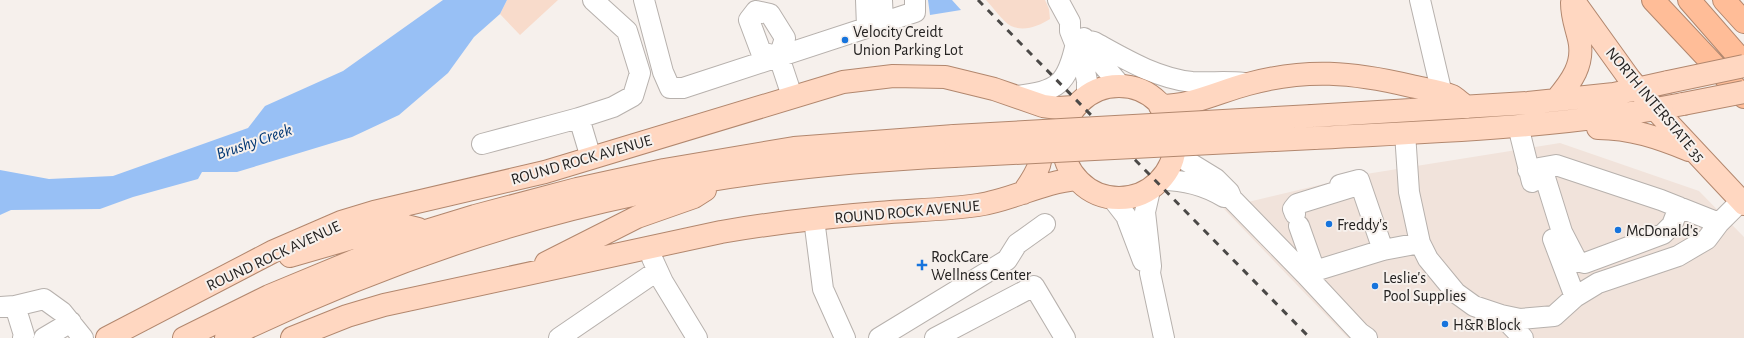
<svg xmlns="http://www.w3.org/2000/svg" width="1744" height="338" font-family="'Alegreya Sans',sans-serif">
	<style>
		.built { fill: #f1e3db }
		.green { fill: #f8dbcb }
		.water { fill: #98c0f5 }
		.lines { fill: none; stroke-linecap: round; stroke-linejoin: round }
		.minor-casing { stroke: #b7b1ad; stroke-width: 22 }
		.major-casing { stroke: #b2876e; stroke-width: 24 }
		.highway-casing { stroke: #b2876e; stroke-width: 24 }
		.minor { stroke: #fff; stroke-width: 20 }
		.major { stroke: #ffd7c1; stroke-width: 22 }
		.highway { stroke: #ffbd98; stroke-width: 22 }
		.rail { stroke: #4b4947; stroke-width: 3; stroke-dasharray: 7 7; stroke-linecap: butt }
		.major-bridge-casing { stroke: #b2876e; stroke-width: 24; stroke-linecap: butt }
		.major-bridge { stroke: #ffd7c1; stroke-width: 22 }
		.poi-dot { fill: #1674dd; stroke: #f6f0ec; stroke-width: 1.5 }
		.labels { text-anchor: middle; stroke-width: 4; stroke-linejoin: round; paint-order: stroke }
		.poi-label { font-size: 16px; fill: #242221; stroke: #f6f0ec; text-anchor: start }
		.street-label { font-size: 16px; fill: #242221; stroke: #f6f0ec }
		.water-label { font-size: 17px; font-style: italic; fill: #003774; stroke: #f6f0ec }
	</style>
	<rect width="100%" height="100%" fill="#f6f0ec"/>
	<path class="built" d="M1560,143L1699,191L1744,237V338H1348L1223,208L1366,174Z"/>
	<path class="green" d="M507,0H558L520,35L500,14Z
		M986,0H1045L1049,9L1050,19C1039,26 1024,32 1011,26C1003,22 992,6 986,0Z"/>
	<path class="water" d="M443,0H507L500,14L474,37L448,73L399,115L352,137L237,172H202L198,179L133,197L100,209L11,210L0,215V170L49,179L113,176L248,128L265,106L343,71Z
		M928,0H952L961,10L930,15Z"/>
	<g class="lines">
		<g class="minor-casing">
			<path id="minor" d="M644,0L663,72L670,88H683L915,12V0
				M866,0L867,27
				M882,0L883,22
				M1058,0L1070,22V31L1084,66L1087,81V95
				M1420,0L1442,94
				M756,11L770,14L785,38L779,57L792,96
				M756,11L749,20L761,52L779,57
				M1084,38L1103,65L1121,86
				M1085,40L1094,42C1125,59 1156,78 1192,82C1210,83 1227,81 1244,83
				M1016,96C1058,91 1067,85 1076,43
				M579,118L613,107L633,96L640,73L627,31L593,0
				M1518,126L1532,182
				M1405,133L1409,192L1420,243L1428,259L1456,293L1474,306L1501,315L1520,319L1554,316L1575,297L1598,283L1678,256L1707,239L1719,223L1741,201
				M1174,143L1185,160L1216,179L1229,192L1232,199L1305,274L1383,250L1420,243
				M482,144L579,118L591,158
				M1542,168L1562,232L1577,261L1585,263L1663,234L1672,225L1679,207
				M1528,170L1556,165L1661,200L1719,223
				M1162,180C1185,180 1204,185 1224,197
				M1340,185L1359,180L1383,250
				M1150,190L1145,212L1151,266L1150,273L1164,338
				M1112,198L1126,216L1143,261
				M1295,214L1293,209L1297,204L1355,186
				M814,219L823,289L845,338
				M1299,226L1315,271
				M1553,239L1575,297
				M652,258L663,282L697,338
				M1305,274L1360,333L1367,338
				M15,306L44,299L62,312L83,338
				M0,307L15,306L24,335L23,338
				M1501,315L1523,338
				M44,338L71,322
				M559,338L657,271
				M879,338L1007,260L1017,244L1045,224
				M935,338L1034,286L1065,338"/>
		</g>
		<g class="major-casing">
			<path id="major" d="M1573,0L1629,78L1655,109L1744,204
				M1063 142a56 56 0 1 1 112 0a56 56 0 1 1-112 0Z
				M1556,100C1571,82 1585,64 1579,39C1576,26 1572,17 1572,3
				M1160,106C1192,106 1218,92 1248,84C1307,68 1352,72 1411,86C1424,89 1440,91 1452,96C1457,99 1462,104 1467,107
				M1312,116L1528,103L1614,94L1668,82
				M1598,128C1631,128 1659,138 1689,150
				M1314,138C1438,131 1560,128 1683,104
				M1023,193C1038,172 1046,158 1039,133
				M290,256L359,236L406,226L418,229
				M546,263L637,217L694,197L705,190
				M107,338L274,251L341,222L374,212L545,172L843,82L893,76L945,77L994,89L1043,106L1058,108L1074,107
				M184,338L269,296L426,231L475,216L577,189L664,170L794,148L954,136
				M226,338C357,274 494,224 637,194C742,171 848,161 954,156
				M292,338L347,316L384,305L721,232C773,223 825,217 878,213C911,210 944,210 978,205C1012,200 1042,182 1077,179"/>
		</g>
		<g class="highway-casing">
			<path id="highway" d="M1653,0L1744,97
				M1689,0L1744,63
				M1724,0L1744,22"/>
		</g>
		<use href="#minor" class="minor"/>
		<use href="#major" class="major"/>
		<use href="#highway" class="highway"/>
		<path class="rail" d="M978,0L1310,338"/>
		<g class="major-bridge-casing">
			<path id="major-bridge" d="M1668,82L1744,66
				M1683,104L1744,92
				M954,136L1312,116
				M954,156L1314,138"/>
		</g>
		<use href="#major-bridge" class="major-bridge"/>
	</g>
	<g class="poi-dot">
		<circle cx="845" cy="40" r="4"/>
		<circle cx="1329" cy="224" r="4"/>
		<circle cx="1618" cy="230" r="4"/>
		<path d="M920 259h4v4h4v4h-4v4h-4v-4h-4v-4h4z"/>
		<circle cx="1375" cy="286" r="4"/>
		<circle cx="1445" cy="324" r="4"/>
	</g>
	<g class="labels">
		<g class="poi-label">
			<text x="853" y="37">Velocity Creidt<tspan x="853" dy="18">Union Parking Lot</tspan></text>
			<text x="1337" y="230">Freddy's</text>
			<text x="1626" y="236">McDonald's</text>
			<text x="931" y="262">RockCare<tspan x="931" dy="18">Wellness Center</tspan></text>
			<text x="1383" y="283">Leslie's<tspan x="1383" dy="18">Pool Supplies</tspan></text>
			<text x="1453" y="330">H&amp;R Block</text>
		</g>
		<g class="street-label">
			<text transform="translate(1656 104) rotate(50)" y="6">NORTH INTERSTATE 35</text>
			<text transform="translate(581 159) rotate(-16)" y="6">ROUND ROCK AVENUE</text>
			<text transform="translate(907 211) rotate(-5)" y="6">ROUND ROCK AVENUE</text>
			<text transform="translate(273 255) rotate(-25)" y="6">ROUND ROCK AVENUE</text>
		</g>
		<g class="water-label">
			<text transform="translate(254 141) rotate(-19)" y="6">Brushy Creek</text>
		</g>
	</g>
</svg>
